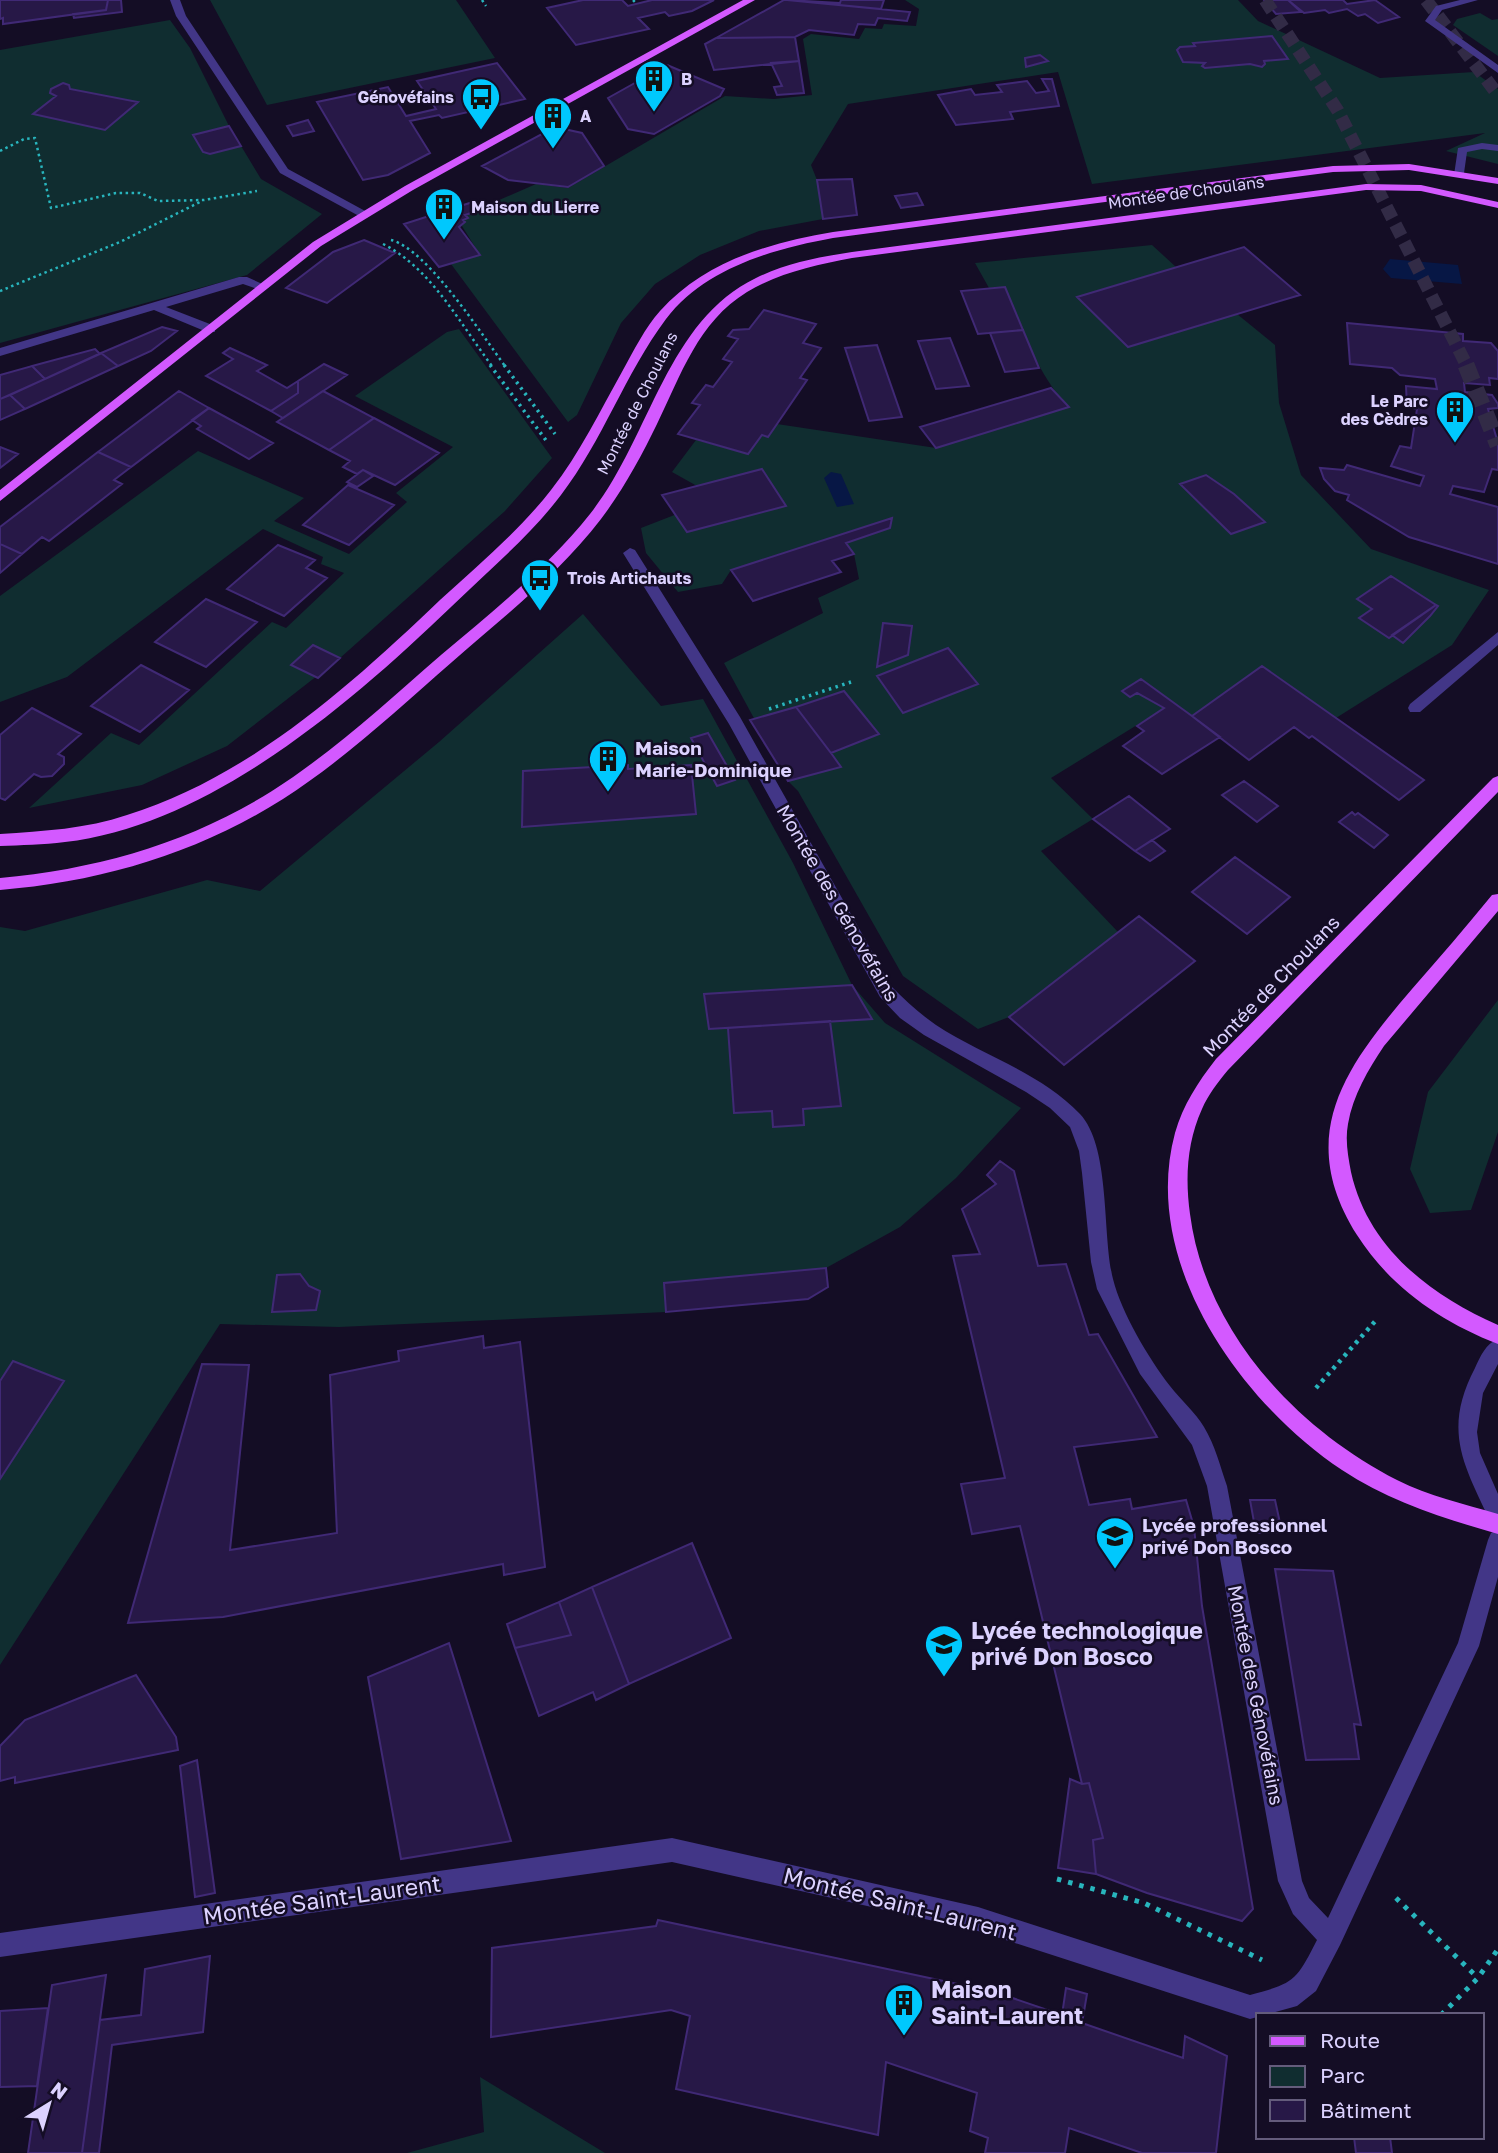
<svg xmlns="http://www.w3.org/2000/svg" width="1498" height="2153" font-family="'Golos Text',sans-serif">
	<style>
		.green { fill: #102d30 }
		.water { fill: #071745 }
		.building { fill: #271847; stroke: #402975; stroke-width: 2 }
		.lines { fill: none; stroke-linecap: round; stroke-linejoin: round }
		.highway-tunnel-far1 { stroke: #322b46; stroke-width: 13; stroke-dasharray: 13 7; stroke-linecap: butt }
		.highway-tunnel { stroke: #322b46; stroke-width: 17; stroke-dasharray: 17 9; stroke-linecap: butt }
		.path-far3 { stroke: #28b5bd; stroke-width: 2.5; stroke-dasharray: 2.5 3.5; stroke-linecap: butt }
		.path-far2 { stroke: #28b5bd; stroke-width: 3.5; stroke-dasharray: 2.5 4.5; stroke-linecap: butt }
		.path-far1 { stroke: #28b5bd; stroke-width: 4.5; stroke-dasharray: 3.5 5; stroke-linecap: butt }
		.path { stroke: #28b5bd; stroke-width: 5; stroke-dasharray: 4.5 7; stroke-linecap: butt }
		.lane { fill: #423687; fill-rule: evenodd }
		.street { fill: #423687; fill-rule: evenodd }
		.primary { fill: #d359ff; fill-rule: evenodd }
		.labels { text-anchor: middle; stroke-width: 5; stroke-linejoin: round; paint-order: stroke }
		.far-poi-label { font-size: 16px; font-weight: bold; fill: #dcd2ff; stroke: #140d25; text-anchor: start }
		.far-street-label { font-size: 16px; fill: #dcd2ff; stroke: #140d25 }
		.poi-label { font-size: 19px; font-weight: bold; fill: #dcd2ff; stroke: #140d25; text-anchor: start }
		.street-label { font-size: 19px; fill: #dcd2ff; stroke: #140d25 }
		.near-poi-label { font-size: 23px; font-weight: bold; fill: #dcd2ff; stroke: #140d25; text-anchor: start }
		.near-street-label { font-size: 23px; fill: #dcd2ff; stroke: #140d25 }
	</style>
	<rect width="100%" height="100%" fill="#140d25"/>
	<path class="green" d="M210,0H456L495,58L267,105Z
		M905,0H1238L1258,21L1380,78L1474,72L1498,89V164L1446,151L1485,133L1092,184L1058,72L848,104L811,165L817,180L823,219L759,231L700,255L655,284L621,323L577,415L568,422L451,264L480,255L462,226L465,215L536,184L568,188L725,96L774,99L812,95L803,39L811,34L859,39L865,28L882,29L884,24L916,26L919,9Z
		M1480,13L1492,20L1498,19V56L1453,25L1457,19Z
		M170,20L190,48L229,126L261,179L322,214L247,275L0,343V50Z
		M1152,245L1176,267L1077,297L1128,347L1237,314L1275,345L1279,403L1301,475L1371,549L1489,590L1452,645L1336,718L1192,716L1163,709L1051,778L1093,819L1041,851L1118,932L1009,1017L978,1029L903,976L798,791L788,781L724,663L823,613L818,598L859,579L854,554L846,543L890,528L892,518L731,570L722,584L678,592L646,553L641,528L677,514L688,532L785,506L697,486L672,472L696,440L748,454L762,435L768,437L777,424L936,448L1068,407C1037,373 1023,330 1005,287L989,288L975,263Z
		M459,329L552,458L505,511L340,658L227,746L142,785L29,808L111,733L139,745L272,622L286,628L344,573L321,564L323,557L263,529L67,677L0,702V596L198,451L304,498L274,521L349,554L407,502L396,493L453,447L355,396L447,332Z
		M583,614L661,706L703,699L793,863L852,985L885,1023L1021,1108L956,1178L900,1227L826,1268L664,1283L666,1312L339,1327L220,1324L0,1665V927L25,931L207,880L260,891L439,742Z
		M1498,1000V1132L1471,1210L1430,1213L1410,1169L1428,1092Z
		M480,2077L605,2153H407L484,2132Z"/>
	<path class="water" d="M1390,259L1458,265L1462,284L1391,278L1383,269Z
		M831,472L841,474L854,504L837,507L824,478Z"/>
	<path class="building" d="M0,0H108L106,10L3,24V18L0,19Z
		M108,0H121L122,12L74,18L73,14L106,10Z
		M583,0H622L628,6L652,0H714L692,11L669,16L665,12L638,18L649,29L576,45L547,8Z
		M784,0H787L910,12L907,21L878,18L875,25L858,24L854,35L809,30L795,37L716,38Z
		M787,0L840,3L841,0H884L881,9Z
		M1264,0H1288L1301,12L1276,14Z
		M1288,0H1343L1347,4L1375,0L1399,17L1378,23L1365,14L1358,16L1347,9L1329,13L1325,10L1304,13Z
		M1272,36L1288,59L1264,61L1265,64L1262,67L1250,64L1205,68L1202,66L1205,63L1183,62L1177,50L1180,47L1195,46L1193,43Z
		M795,37L799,61L714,70L705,44L716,38Z
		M1040,55L1048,61L1026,67L1025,58Z
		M799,61L804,93L777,95L774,87L782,86L771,63Z
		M497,63L525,99L442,118L439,115L410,121L430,153L388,175L363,180L317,102L388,87L406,116L436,109L417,81Z
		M667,65L724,89L720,96L654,134L628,129L608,98Z
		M1042,79H1052L1059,106L1010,112L1013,119L956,125L938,95L971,89L975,95L1002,92L997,85L1027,81L1036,93L1049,91Z
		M63,83L69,85L70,89L138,102L105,130L33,114L56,96L50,93L51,89Z
		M308,120L314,131L293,136L287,126Z
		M229,126L241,146L210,154L203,152L193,135Z
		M555,127L582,133L604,166L568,187L508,180L482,166Z
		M852,179L857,215L823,219L817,180Z
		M917,193L923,205L901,208L895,196Z
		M476,201L483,209L465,215L468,218L463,220L465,222L459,227L480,255L439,267L404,224Z
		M364,240L395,253L327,303L286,288L333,252Z
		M1244,247L1300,295L1128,347L1077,297Z
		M1005,287L1023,330L978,334L961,291Z
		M764,310L816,324L803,343L821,348L800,378L807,380L777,424L768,437L762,435L748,454L678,434L700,405L692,403L706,385L713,387L732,362L723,359L738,339L728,336L733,330L749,329Z
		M1347,323L1463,334V341L1491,343L1498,351V379L1489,378L1490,385L1464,383L1465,392L1492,395L1498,404V408L1488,409L1498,443V470L1492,469L1484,492L1453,486L1450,494L1498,507V564L1409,537L1347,500L1349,495L1335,491L1324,479L1320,468L1344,470L1347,465L1420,486L1424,476L1391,466L1400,446L1411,448L1417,409L1407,407L1406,386L1437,389L1435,379L1400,375L1392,368L1350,364Z
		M162,327L177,331L151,351L118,366L101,353Z
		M1023,330L1039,368L1005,372L990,333Z
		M950,338L969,386L936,389L918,341Z
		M877,345L902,417L869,421L845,348Z
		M230,348L267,365L257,371L287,388L298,381V393L271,411L206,376L233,359L223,353Z
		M95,349L100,354L45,379L32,366Z
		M101,353L118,366L25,409L10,395Z
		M324,364L347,375L283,418L271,411L298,393V381Z
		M32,366L45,379L0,399V375Z
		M1051,388L1069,407L936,448L920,427Z
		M179,391L209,408L131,467L98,452Z
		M323,391L374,418L329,450L277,422Z
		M10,395L25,409L0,420V399Z
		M209,408L273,443L249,459L197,429L201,426L192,420Z
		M374,418L439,453L395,485L363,470L357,474L343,467L350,461L329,450Z
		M0,447L18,454L0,468Z
		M98,452L131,467L114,480L122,484L49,541L42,537L22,554L0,544V527Z
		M762,469L786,506L687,532L662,495Z
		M363,470L373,476L357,487L347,482Z
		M1206,475L1234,494L1265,522L1231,534L1180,484Z
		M348,485L394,505L349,545L303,525Z
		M892,518L890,528L846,543L854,554L832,561L841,572L753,601L731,570Z
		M0,544L22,554L0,573Z
		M278,545L315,560L306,568L327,578L284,616L227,589Z
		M1391,576L1436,605L1389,638L1359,618L1372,609L1357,599Z
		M206,599L257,622L206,667L155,642Z
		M1436,605L1438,606L1430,616L1403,643L1392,635Z
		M883,623L912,626L908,655L877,667Z
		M313,645L340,658L318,678L291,665Z
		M948,648L978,684L903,713L877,676Z
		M141,665L189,690L140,732L91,706Z
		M1262,666L1336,718L1424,780L1399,800L1312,736L1309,738L1294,727L1249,760L1192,716Z
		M1141,679L1192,716L1220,737L1162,774L1123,746L1144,731L1137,726L1164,708L1137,693L1130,697L1122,691Z
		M844,691L879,734L831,753L796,707Z
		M796,707L831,753L841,767L788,781L750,720Z
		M32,708L81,734L58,754L64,757V764L52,776L41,777L34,774L5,800L0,798V735Z
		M708,733L735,780L717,786L691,738Z
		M628,765V769L691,765L696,814L522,827L523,771Z
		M1244,781L1278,806L1257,822L1222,795Z
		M1129,796L1170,829L1135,851L1093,819Z
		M1352,812L1355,815L1358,813L1388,835L1374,848L1339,822Z
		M1152,840L1165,851L1150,861L1135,851Z
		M1235,857L1290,897L1247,934L1192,892Z
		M1139,916L1195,961L1064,1065L1009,1017Z
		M852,985L872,1019L709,1029L704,994Z
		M830,1021L841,1106L803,1109L804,1125L773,1127L772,1111L734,1113L728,1028Z
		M1000,1161L1014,1171L1038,1266L1066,1264L1089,1335L1098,1334L1157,1437L1074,1447L1089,1505L1130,1499L1132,1509L1186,1500L1194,1527L1202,1606L1253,1909L1242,1921L1147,1893L1096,1874L1093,1840L1103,1838L1089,1783L1082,1784L1020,1526L972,1534L961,1484L1005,1478L953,1256L980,1254L962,1209L996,1184L987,1175Z
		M826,1268L828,1287L808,1299L666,1312L664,1283Z
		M300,1274L309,1286L320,1291L316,1310L272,1312L277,1275Z
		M483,1336L484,1348L520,1342L545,1567L504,1575L503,1564L223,1617L128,1623L202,1364L249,1365L230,1550L337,1533L330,1375L399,1361L398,1351Z
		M13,1361L64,1381L0,1479V1381Z
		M1250,1500H1275L1282,1532L1256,1533Z
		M692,1543L731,1638L629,1684L592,1587Z
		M1275,1569L1333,1571L1361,1725L1354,1724L1359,1759L1306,1760Z
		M592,1587L629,1684L596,1700L593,1692L539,1716L515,1648L571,1635L559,1602Z
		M559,1602L571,1635L515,1648L507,1624Z
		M449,1643L511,1841L401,1859L368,1677Z
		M136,1675L176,1737L178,1750L15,1783V1777L0,1781V1746L25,1720Z
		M197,1760L215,1893L195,1897L180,1766Z
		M1070,1779L1082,1784L1089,1783L1103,1838L1093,1840L1096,1874L1058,1868Z
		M658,1920L995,1992L1062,2015L1066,1988L1087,1994L1082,2023L1183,2058L1185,2036L1227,2056L1216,2153H1142L1069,2128L1065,2153H985L988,2138L970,2131L977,2093L886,2062L878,2135L676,2089L690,2016L671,2010L491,2037L492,1948L656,1926Z
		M210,1956L203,2032L112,2045L99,2153H82L100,2020L141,2015L145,1969Z
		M106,1975L82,2153H28L52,1985Z
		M48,2008L37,2086L0,2087V2011Z
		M1354,2137H1390L1392,2153H1356Z"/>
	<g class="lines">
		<path class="highway-tunnel-far1" d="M1265,0L1338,111L1467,366
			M1426,0L1498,95"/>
		<path class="highway-tunnel" d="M1466,365L1498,445"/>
		<path class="path-far3" d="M482,0L486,6
			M633,0L637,4
			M0,151L24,139L35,138L51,208L116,193H140L158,201L204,200L257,191
			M391,240C427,249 482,335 505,366
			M383,244C431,268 461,325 492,366
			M0,291L120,242L200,202"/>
		<path class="path-far2" d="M490,365L548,443
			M504,365L555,434
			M769,709L851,682"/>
		<path class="path-far1" d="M1316,1388L1378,1318"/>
		<path class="path" d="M1057,1879L1144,1903L1262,1960
			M1396,1898L1478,1978
			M1441,2015L1478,1978L1498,1949"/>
		<path class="lane" d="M1498,632V645L1420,712H1410L1408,708L1410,704Z
			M1498,1339V1364L1483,1393L1477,1432L1480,1453L1498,1494V1526L1491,1523C1464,1465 1442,1431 1475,1368C1480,1357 1486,1343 1498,1339Z"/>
		<path class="street" d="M170,0H180L186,16L288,169L367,212V216H359L280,173L176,16Z
			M1460,0H1478L1442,10L1435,20L1498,65V73L1425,21L1436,6Z
			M1482,143L1498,145V151L1482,149L1467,152L1464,173L1454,175L1458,148Z
			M239,277H247L269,287L263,291L243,284L166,307L215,326V332H207L154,310L0,356V348Z
			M630,548L635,550L740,717L892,987C906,1001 920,1014 936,1025C983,1056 1040,1072 1080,1114C1111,1147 1102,1235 1113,1279C1121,1312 1149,1359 1170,1386C1181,1400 1195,1412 1204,1427C1215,1445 1220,1466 1227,1486L1302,1881L1309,1898L1328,1918L1458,1643L1488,1540L1491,1533L1498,1530V1577L1479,1646L1340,1945L1316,1991L1297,2006L1250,2019L978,1931L672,1862L0,1957V1933L672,1838L978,1907L1250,1995C1295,1983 1296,1981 1317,1940L1293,1914L1278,1881L1207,1486L1192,1445L1140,1374L1097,1289L1091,1262L1082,1173L1079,1151L1070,1127L1050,1108L1026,1092L924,1035L900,1018L880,997L729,724L623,553Z"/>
		<path class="primary" d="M743,0H755L413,190L321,246L0,501V490L313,242L405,186Z
			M1409,164L1498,178V184L1409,170L1333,172L833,238C773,249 705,268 666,319C625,374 603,440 561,495C530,536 488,571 451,607C350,704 210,825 65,842C43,845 21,845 0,846V834C44,831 86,829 127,815C249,777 350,686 440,600C478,565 519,531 551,490C580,453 600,411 623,370C634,350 645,328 660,311C705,261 769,243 833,232L1333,166Z
			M1366,184L1421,185L1498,202V208L1421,191L1366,190L852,258C815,265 779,273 747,292C698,322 681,375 657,424C641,457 623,490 601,519C559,574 503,617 452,662C398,709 344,760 283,799C198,853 101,882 0,890V878C97,869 189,843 272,791C333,752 387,702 441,655C493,611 547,568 590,514C650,439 666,321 756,278C786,263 819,257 852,252Z
			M1498,776V792L1228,1070C1218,1082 1208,1095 1202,1109C1187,1142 1185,1178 1190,1214C1205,1330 1295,1428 1397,1480C1429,1496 1464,1504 1498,1514V1534C1443,1518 1390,1502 1342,1470C1240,1402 1140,1262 1175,1133C1183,1105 1198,1082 1216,1059L1493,778Z
			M1498,894V911L1384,1046C1368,1070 1353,1095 1348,1124C1345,1140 1348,1156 1351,1172C1368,1248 1430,1295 1498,1325V1344C1441,1322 1390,1287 1357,1235C1294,1135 1346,1066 1412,989C1439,958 1466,927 1492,895Z"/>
	</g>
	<defs>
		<g id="building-pin" transform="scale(2.0125)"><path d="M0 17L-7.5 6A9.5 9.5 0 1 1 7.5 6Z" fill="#00c8fd" stroke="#140d25"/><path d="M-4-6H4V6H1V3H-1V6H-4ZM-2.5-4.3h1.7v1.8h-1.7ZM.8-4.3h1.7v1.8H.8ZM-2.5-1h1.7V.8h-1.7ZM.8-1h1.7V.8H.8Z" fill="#111"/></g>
		<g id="bus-pin" transform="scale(2.0125)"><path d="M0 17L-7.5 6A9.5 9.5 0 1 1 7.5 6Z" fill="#00c8fd" stroke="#140d25"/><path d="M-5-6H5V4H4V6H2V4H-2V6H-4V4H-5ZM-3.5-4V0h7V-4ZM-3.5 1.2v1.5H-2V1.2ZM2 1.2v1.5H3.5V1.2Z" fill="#111"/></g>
		<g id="school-pin" transform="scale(2.0125)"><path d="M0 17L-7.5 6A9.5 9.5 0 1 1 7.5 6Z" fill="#00c8fd" stroke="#140d25"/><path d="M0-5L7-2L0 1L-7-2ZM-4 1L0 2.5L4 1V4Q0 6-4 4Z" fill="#111"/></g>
	</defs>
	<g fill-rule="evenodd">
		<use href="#building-pin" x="654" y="79"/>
		<use href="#bus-pin" x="481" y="97"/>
		<use href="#building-pin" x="553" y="116"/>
		<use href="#building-pin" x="444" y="207"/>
		<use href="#building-pin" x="1455" y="410"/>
		<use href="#bus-pin" x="540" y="578"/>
		<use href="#building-pin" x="608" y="759"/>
		<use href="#school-pin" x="1115" y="1536"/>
		<use href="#school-pin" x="944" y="1644"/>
		<use href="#building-pin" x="904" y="2003"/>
	</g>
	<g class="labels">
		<g class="far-poi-label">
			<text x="681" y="85">B</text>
			<text x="454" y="103" text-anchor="end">Génovéfains</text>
			<text x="580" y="122">A</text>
			<text x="471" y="213">Maison du Lierre</text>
			<text x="1428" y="407" text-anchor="end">Le Parc<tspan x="1428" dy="18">des Cèdres</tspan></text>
			<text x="567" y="584">Trois Artichauts</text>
		</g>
		<g class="far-street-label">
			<text transform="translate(1186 192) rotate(-8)" y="6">Montée de Choulans</text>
			<text transform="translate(637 403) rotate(-63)" y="6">Montée de Choulans</text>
		</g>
		<g class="poi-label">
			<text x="635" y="755">Maison<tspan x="635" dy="22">Marie-Dominique</tspan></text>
			<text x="1142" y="1532">Lycée professionnel<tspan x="1142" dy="22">privé Don Bosco</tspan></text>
		</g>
		<g class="street-label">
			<text transform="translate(838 903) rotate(60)" y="7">Montée des Génovéfains</text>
			<text transform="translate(1271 986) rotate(-46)" y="7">Montée de Choulans</text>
			<text transform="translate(1256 1695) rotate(79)" y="7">Montée des Génovéfains</text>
		</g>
		<g class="near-poi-label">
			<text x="971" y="1639">Lycée technologique<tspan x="971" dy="26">privé Don Bosco</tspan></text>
			<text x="931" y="1998">Maison<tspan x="931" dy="26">Saint-Laurent</tspan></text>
		</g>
		<g class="near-street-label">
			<text transform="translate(322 1900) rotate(-8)" y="8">Montée Saint-Laurent</text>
			<text transform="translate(900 1904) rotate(14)" y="8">Montée Saint-Laurent</text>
		</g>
	</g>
	<rect x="1256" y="2013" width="228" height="126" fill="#140d25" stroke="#645c7c" stroke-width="2"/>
	<rect x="1270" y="2036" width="35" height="10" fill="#d359ff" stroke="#645c7c" stroke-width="2"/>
	<text x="1320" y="2048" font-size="21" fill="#dcd2ff">Route</text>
	<rect x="1270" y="2066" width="35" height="21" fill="#102d30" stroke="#645c7c" stroke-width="2"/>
	<text x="1320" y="2083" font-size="21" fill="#dcd2ff">Parc</text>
	<rect x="1270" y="2100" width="35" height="21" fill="#271847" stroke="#645c7c" stroke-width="2"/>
	<text x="1320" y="2118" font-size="21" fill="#dcd2ff">Bâtiment</text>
	<g transform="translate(49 2104) rotate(37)" stroke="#140d25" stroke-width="5" paint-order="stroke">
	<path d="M0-5L12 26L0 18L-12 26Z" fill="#dcd2ff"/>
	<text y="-10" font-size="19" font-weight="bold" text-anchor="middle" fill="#dcd2ff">N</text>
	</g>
</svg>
